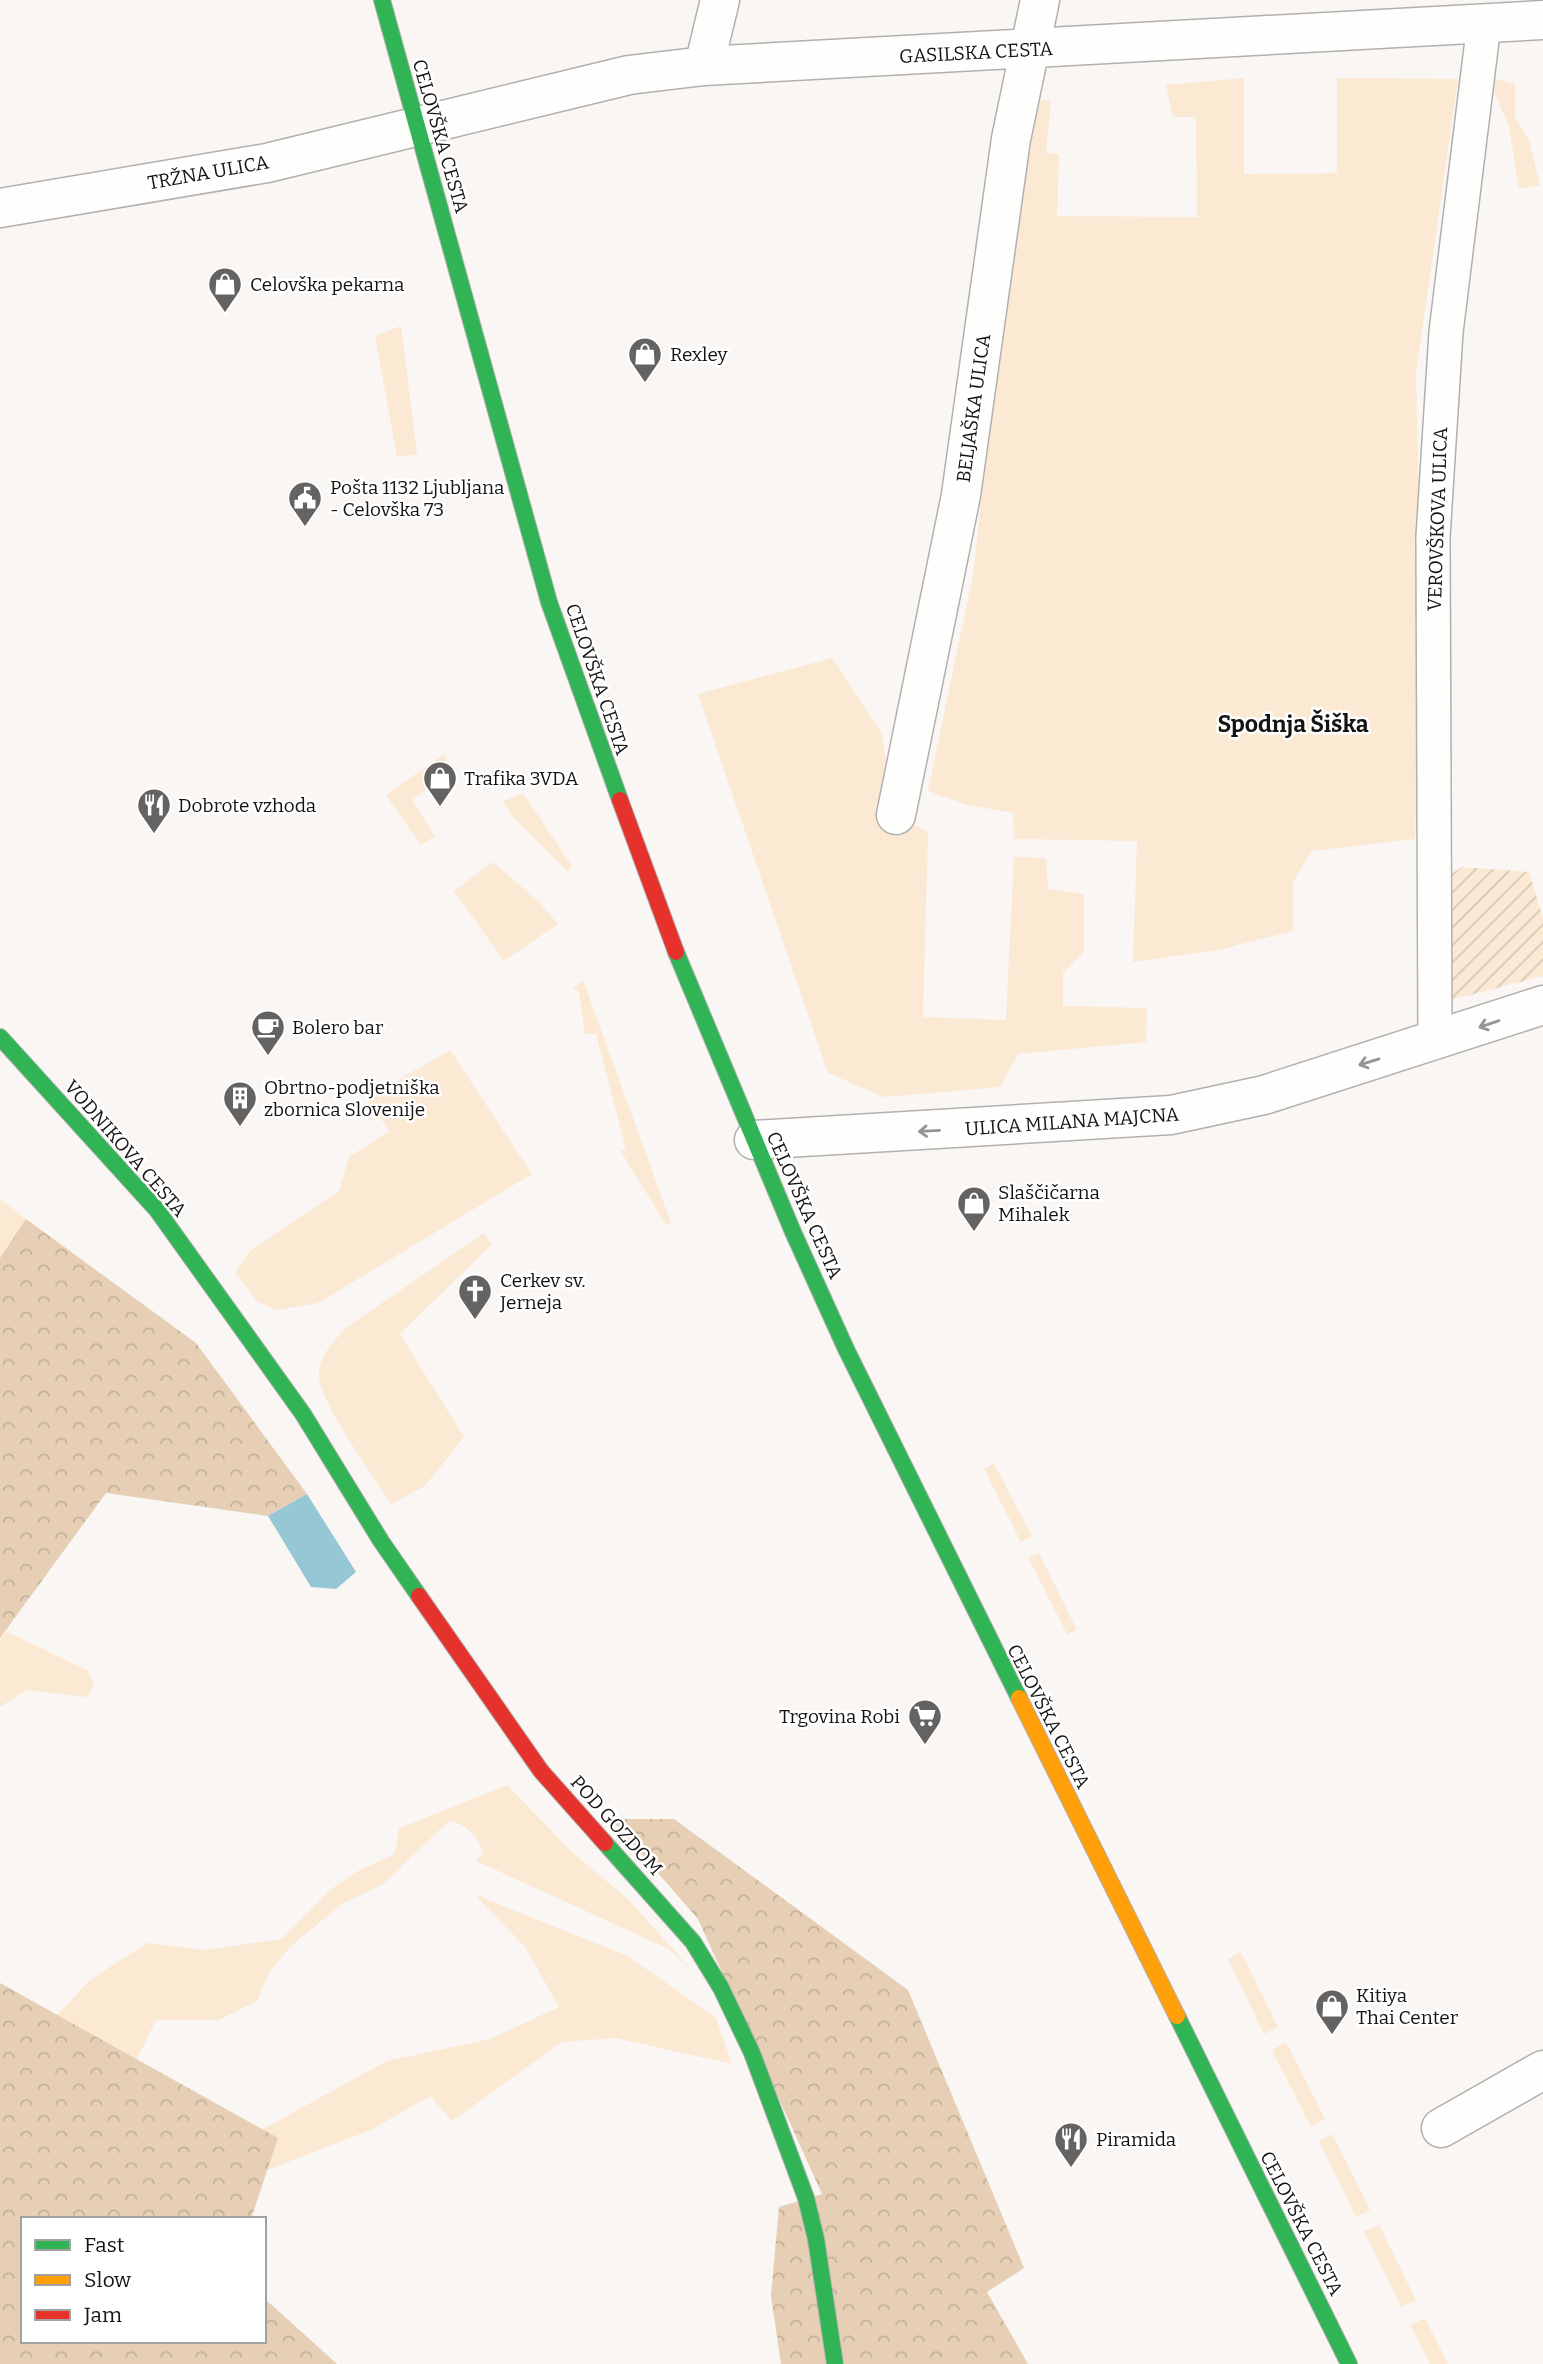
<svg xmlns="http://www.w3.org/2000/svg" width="1543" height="2364" font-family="Bitter,serif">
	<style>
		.grass { fill: #fce9d4 }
		.forest { fill: url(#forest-crowns) }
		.garden { fill: url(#garden-furrows) }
		.water { fill: #95c7d4 }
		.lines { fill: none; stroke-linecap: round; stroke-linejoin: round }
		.lane-casing { stroke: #b2b0af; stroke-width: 36 }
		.street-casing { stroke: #b2b0af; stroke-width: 41 }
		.fast-casing { stroke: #b2b0af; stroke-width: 18 }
		.slow-casing { stroke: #b2b0af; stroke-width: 18 }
		.jam-casing { stroke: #b2b0af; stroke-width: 18 }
		.lane { stroke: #fefefd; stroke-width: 33 }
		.street { stroke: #fefefd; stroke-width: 38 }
		.fast { stroke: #30b455; stroke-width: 16 }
		.slow { stroke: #ff9f0a; stroke-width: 16 }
		.jam { stroke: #e5322d; stroke-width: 16 }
		.oneway { stroke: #959594 }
		.labels { text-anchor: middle; stroke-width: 5; stroke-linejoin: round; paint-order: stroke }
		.street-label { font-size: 19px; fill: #151413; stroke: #fff }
		.poi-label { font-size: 19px; fill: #151413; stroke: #fff; text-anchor: start }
		.quarter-label { font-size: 23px; font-weight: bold; fill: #151413; stroke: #fff }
	</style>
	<defs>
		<pattern id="forest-crowns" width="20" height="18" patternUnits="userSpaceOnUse" patternTransform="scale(1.75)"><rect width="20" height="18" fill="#e6cfb4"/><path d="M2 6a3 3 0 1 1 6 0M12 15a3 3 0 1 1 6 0" fill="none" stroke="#c4b19a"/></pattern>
		<pattern id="garden-furrows" width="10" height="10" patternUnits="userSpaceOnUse" patternTransform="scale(1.75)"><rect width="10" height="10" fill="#fce9d4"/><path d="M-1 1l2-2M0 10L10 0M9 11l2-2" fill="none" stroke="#d7c7b5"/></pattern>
	</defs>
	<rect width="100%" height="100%" fill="#f9f6f4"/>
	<path class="grass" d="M1488,77L1515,84V117L1529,140L1540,186L1519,188L1509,127Z
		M1244,78V174L1337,173V78L1458,79L1416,373L1421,611L1415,839L1311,851L1293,882V931L1218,950L1133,962L1137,841L1014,839L1013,813L964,804L928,791L973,575L992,401L1036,101L1051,100L1046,153L1059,154L1057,216L1197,217L1196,117H1173L1166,85Z
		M401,326L417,455L397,456L375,336Z
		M832,658L881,732L897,815L928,832L923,1017L1006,1020L1014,857L1046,858L1048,889L1084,894V952L1063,973V1006L1147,1008L1146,1042L1018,1054L1000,1087L884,1097L828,1073L698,694Z
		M444,754L449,772L412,800L435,836L421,845L386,795Z
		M523,793L572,866L567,871L511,815L503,801Z
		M493,862L539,902L558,924L504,961L454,891Z
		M583,980L671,1223L666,1225L620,1150L626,1149L596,1034H585L579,992L573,988Z
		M450,1050L532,1174L318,1303L276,1310L258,1302L235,1273L250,1251L339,1191L349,1157L390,1131L366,1099Z
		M0,1199L26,1219L0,1258Z
		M484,1233L492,1244L400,1334L464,1437L425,1486L391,1504C375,1479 321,1403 319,1378C317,1357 334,1341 347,1327Z
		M994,1463L1032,1537L1021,1542L984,1469Z
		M1039,1553L1077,1630L1067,1634L1028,1557Z
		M6,1631L88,1671L94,1686L88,1697L27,1690L0,1707V1638Z
		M507,1785L572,1852L629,1900L695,1974L669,1949L476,1861L483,1853C480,1838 464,1822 449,1821L383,1884L342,1904L291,1946L268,1974L257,2001L219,2020H156L137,2059L57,2015L90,1980L147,1943L204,1950L282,1939L330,1890L358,1871L395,1854L399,1828Z
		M474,1894L628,1956L716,2018L732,2064L615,2038L562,2042L452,2121L430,2096L371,2130L267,2170L278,2138L261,2130L387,2061L490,2039L559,2007L525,1947Z
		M1241,1952L1278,2027L1264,2034L1228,1959Z
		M1286,2042L1325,2119L1311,2127L1272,2050Z
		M1332,2134L1370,2210L1356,2217L1319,2141Z
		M1379,2225L1416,2300L1401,2307L1364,2231Z
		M1425,2318L1448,2364H1430L1410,2325Z"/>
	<path class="forest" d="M26,1219L196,1343L307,1494L268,1516L106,1493L0,1638V1258Z
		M611,1819H674L908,1990L1024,2268L987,2292L1028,2364H781L771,2296L779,2207L822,2194L698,1919Z
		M0,1983L278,2138L251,2219H23V2341H264V2298L337,2364H0Z"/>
	<path class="garden" d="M1462,867L1529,872L1543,918V976L1450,1000L1446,877Z"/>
	<path class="water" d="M307,1494L356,1572L336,1589L311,1587L268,1516Z"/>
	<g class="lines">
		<g class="lane-casing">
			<path id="lane" d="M1435,1042L1433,537L1446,332L1484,24"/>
		</g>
		<g class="street-casing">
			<path id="street" d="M704,66L720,0
				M0,208L267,163L629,75L704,66L1543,20
				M896,815L961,495L1011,139L1040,0
				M754,1140L1171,1115L1264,1095L1543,1005
				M1441,2128L1543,2070"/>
		</g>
		<g class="fast-casing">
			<path id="fast" d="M382,0L549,602L620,800
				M676,952L793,1232L846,1349L1019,1698
				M0,1037L157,1210L303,1414L381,1541L419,1596
				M605,1843L693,1942L721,1988L752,2053L806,2198L816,2239L835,2364
				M1177,2016L1349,2364"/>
		</g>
		<g class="slow-casing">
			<path id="slow" d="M1019,1698L1177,2016"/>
		</g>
		<g class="jam-casing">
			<path id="jam" d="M620,800L676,952
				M419,1596L541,1771L605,1843"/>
		</g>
		<use href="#lane" class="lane"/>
		<use href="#street" class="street"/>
		<use href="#fast" class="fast"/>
		<use href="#slow" class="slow"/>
		<use href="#jam" class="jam"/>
	</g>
	<defs><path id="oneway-shaft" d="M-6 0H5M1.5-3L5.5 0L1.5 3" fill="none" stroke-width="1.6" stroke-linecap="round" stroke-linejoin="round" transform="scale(1.75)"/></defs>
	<g class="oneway">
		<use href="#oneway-shaft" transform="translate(1489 1024) rotate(161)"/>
		<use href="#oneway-shaft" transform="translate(1369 1062) rotate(163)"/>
		<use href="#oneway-shaft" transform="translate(929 1131) rotate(177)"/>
	</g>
	<defs>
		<g id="shop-pin" transform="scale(1.75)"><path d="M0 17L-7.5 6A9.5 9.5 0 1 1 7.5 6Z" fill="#656362" stroke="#fff"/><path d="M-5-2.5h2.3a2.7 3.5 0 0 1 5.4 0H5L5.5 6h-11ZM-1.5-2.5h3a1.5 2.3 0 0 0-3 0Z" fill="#fff"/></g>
		<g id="civic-pin" transform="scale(1.75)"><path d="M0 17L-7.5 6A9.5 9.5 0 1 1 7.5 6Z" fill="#656362" stroke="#fff"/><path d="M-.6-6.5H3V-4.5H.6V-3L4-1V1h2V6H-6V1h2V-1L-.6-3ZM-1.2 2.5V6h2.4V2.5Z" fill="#fff"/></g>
		<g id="restaurant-pin" transform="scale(1.75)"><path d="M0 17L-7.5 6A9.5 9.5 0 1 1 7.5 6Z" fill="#656362" stroke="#fff"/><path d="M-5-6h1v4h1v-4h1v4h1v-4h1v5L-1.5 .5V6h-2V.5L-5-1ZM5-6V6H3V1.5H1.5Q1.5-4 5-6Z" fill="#fff"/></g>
		<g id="cafe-pin" transform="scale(1.75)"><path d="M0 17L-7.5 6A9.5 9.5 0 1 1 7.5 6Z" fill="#656362" stroke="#fff"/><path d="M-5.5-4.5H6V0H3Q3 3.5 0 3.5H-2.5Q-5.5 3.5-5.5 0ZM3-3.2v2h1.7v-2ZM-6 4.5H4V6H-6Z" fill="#fff"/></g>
		<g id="building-pin" transform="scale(1.75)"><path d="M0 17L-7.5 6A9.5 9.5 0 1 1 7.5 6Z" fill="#656362" stroke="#fff"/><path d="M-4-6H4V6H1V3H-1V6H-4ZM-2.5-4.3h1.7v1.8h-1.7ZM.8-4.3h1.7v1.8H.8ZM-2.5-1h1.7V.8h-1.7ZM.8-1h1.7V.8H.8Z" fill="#fff"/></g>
		<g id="church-pin" transform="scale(1.75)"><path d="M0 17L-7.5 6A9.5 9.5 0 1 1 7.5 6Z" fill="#656362" stroke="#fff"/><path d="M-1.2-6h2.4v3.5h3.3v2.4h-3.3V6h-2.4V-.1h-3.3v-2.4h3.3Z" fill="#fff"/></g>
		<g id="supermarket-pin" transform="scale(1.75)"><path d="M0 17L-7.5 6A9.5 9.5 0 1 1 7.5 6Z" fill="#656362" stroke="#fff"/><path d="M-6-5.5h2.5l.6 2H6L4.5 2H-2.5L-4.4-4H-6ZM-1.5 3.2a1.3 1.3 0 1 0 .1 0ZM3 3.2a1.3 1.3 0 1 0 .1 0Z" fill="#fff"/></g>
	</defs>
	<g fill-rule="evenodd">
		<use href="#shop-pin" x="225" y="284"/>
		<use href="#shop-pin" x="645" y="354"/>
		<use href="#civic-pin" x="305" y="498"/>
		<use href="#shop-pin" x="440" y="778"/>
		<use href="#restaurant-pin" x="154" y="805"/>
		<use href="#cafe-pin" x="268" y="1027"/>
		<use href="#building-pin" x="240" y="1098"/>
		<use href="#shop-pin" x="974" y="1203"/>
		<use href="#church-pin" x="475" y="1291"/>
		<use href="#supermarket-pin" x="925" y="1716"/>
		<use href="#shop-pin" x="1332" y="2006"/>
		<use href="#restaurant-pin" x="1071" y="2139"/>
	</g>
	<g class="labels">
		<g class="street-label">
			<text transform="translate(976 52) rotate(-3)" y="7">GASILSKA CESTA</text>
			<text transform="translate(441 136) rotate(74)" y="7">CELOVŠKA CESTA</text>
			<text transform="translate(208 172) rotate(-10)" y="7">TRŽNA ULICA</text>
			<text transform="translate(973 408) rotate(-82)" y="7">BELJAŠKA ULICA</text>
			<text transform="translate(1437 519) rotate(-88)" y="7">VEROVŠKOVA ULICA</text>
			<text transform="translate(598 679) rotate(71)" y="7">CELOVŠKA CESTA</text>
			<text transform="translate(1072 1121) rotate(-4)" y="7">ULICA MILANA MAJCNA</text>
			<text transform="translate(126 1148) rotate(49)" y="7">VODNIKOVA CESTA</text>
			<text transform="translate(805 1205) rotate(66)" y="7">CELOVŠKA CESTA</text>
			<text transform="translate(1049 1716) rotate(63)" y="7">CELOVŠKA CESTA</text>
			<text transform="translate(617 1825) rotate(48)" y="7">POD GOZDOM</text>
			<text transform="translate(1302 2223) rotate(63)" y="7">CELOVŠKA CESTA</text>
		</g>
		<g class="poi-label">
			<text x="250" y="291">Celovška pekarna</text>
			<text x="670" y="361">Rexley</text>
			<text x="330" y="494">Pošta 1132 Ljubljana<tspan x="330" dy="22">- Celovška 73</tspan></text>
			<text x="464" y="785">Trafika 3VDA</text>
			<text x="178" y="812">Dobrote vzhoda</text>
			<text x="292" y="1034">Bolero bar</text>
			<text x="264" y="1094">Obrtno-podjetniška<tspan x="264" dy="22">zbornica Slovenije</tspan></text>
			<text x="998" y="1199">Slaščičarna<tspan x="998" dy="22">Mihalek</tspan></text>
			<text x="500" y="1287">Cerkev sv.<tspan x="500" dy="22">Jerneja</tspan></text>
			<text x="900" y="1723" text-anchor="end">Trgovina Robi</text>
			<text x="1356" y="2002">Kitiya<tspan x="1356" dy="22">Thai Center</tspan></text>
			<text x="1096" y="2146">Piramida</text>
		</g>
		<g class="quarter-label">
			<text x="1293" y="732">Spodnja Šiška</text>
		</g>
	</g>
	<rect x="21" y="2217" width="245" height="126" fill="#ffffff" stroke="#a1a1a1" stroke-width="2"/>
	<rect x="35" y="2240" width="35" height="10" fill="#30b455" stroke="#a1a1a1" stroke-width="2"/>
	<text x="84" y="2252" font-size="21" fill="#151413">Fast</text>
	<rect x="35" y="2275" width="35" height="10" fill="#ff9f0a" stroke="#a1a1a1" stroke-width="2"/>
	<text x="84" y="2287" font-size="21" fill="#151413">Slow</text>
	<rect x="35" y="2310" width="35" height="10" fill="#e5322d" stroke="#a1a1a1" stroke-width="2"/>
	<text x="84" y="2322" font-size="21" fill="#151413">Jam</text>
</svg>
